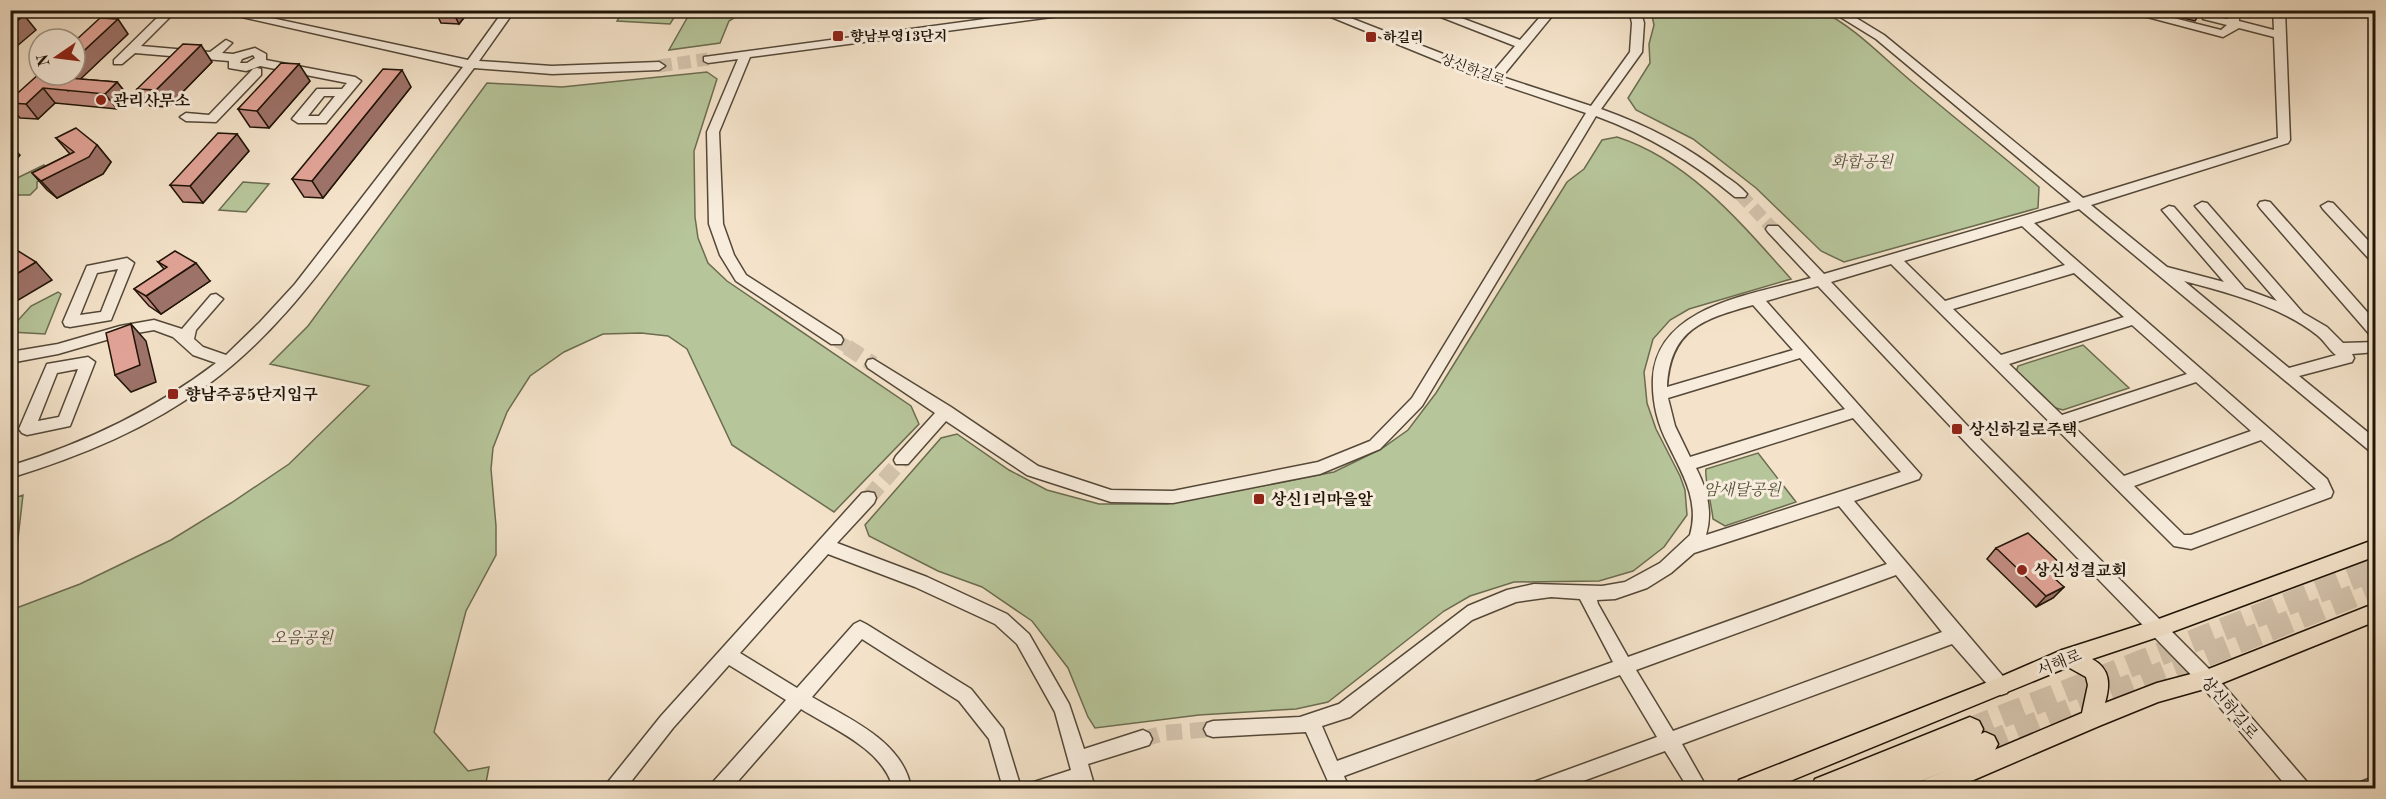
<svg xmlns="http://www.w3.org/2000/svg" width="2386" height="799" font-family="'Old Standard TT','Noto Serif KR',serif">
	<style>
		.green { fill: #b7c59a; stroke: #6b6c50; stroke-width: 1.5 }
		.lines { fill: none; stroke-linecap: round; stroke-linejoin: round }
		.minor-tunnel-far1 { stroke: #d4c4ad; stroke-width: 13; stroke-dasharray: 13 6; stroke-linecap: butt }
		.minor-tunnel { stroke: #d4c4ad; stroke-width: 16; stroke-dasharray: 16 8; stroke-linecap: butt }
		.highway-tunnel { stroke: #d4c4ad; stroke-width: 23; stroke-dasharray: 23 11; stroke-linecap: butt }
		.minor-casing { stroke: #544838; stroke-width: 3 }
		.major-casing { stroke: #1f1407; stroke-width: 3 }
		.highway-casing { stroke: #1f1407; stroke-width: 3 }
		.minor { fill: #f8eddd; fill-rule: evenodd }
		.major { fill: #f4e3ca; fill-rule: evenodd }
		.highway { fill: #f4e3ca; fill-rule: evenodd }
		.wall { fill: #c28d83; stroke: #1f1407; stroke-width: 1.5 }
		.shaded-wall { fill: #9e736a; stroke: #1f1407; stroke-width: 1.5 }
		.building { fill: #e2a498; stroke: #1f1407; stroke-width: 1.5 }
		.poi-dot { fill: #8f2418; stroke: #f8eddd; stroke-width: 2 }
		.labels { text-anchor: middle; stroke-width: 6; stroke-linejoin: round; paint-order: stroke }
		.far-poi-label { font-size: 14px; font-weight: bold; fill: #1f1407; stroke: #f8eddd; text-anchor: start }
		.far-street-label { font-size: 14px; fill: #1f1407; stroke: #f8eddd }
		.poi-label { font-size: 16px; font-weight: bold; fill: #1f1407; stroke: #f8eddd; text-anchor: start }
		.park-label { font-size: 16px; font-style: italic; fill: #54523a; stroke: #f8eddd }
		.street-label { font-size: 16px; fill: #1f1407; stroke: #f8eddd }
	</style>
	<rect width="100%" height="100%" fill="#f4e3ca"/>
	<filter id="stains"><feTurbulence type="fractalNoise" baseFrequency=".00333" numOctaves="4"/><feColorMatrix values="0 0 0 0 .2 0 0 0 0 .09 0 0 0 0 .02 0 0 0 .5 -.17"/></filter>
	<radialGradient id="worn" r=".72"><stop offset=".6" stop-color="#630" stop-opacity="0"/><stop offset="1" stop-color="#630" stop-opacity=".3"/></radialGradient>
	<path class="green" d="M623,11V10L678,11L670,24L617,21Z
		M691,11V10L745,11L729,21L720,43L669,50Z
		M1651,11L1820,10C1856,28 1881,56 1911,81C1953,117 1997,151 2039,187L2038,208L1844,262L1821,251L1756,188L1693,139L1636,110L1628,98L1650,63L1649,44L1654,25Z
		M707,72L717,79L694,151L695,217L698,238L708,263L727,281L911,406L919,424L834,512L732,445L687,349L668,336L641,333L603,334L564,352L530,376L507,412L493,448L491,469L496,526V555L466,611L434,732L468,771L489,767L485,788H11V610L80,584L171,540L231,503L289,464L369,386L270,364L308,326L487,83L562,87Z
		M1617,137C1689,160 1742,224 1791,279L1689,309L1670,320L1653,339L1644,372L1647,403L1656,429L1680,476L1685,490L1687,515L1664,547L1633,571L1599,581L1514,582L1470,596L1444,611L1328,702L1296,709L1199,715L1095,728L1088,717L1068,668L1032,621L982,587L938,571L869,536L865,525L941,438L957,434L1009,470L1047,490L1099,504H1167L1334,472L1381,449L1408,430L1436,393L1567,182L1584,169L1602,140Z
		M44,165L52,172L37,182V188L30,195H11V181Z
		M243,182L269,184L246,212L219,210Z
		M58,292L61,294L45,334L11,332V328L31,306Z
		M2083,345L2129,388L2063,410L2052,407L2016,372L2018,366Z
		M1758,453L1796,502L1725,526L1713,519C1712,507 1704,476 1706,469Z
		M23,495L11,599V499Z"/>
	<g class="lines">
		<path class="minor-tunnel-far1" d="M659,66L708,59
			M1740,194L1773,229
			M836,340L849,348"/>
		<path class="minor-tunnel" d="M847,347L873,364
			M868,498L902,460
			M1143,739L1164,733L1213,729"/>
		<path class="highway-tunnel" d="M1970,729L2376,569
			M1985,744L2376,587"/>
		<g class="minor-casing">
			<path id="minor" d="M165,10H177L141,46L210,52L226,40L232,43L222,53L233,54L255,48L266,54V60L355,77L361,81L326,123H298L292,119L317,89H342L347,83L260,66L246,71L229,68V61L135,53L122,64H114V60ZM253,55L255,58L247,63H240L242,59ZM324,96H335L319,116H308Z
				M211,10H234L468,60L504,10H515L479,61L552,66L659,62L665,66L659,70L552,74L474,68C439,115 403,162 368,209C320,272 274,336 210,383C150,428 81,456 10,478V466C85,443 154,410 216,363L193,355L173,337L154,330L120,336L58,354L10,363V352L58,344L120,326L154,320L182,329L211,295L216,294L223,299L196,330L194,339L203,347L226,355L260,322L295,284L463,67Z
				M1052,10H1087L1082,13L750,57L719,132L723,224L734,255L746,275L841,336L843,340L841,344H831L736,281L720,255L709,224L707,132L738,59L708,63L704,61V57Z
				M1314,10H1330L1492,73L1515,46L1423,10H1440L1520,40L1546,10H1557L1502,77L1591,106L1630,52L1632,23L1629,10H1640L1644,23L1642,52L1601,109C1646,125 1688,146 1725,176C1733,181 1741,187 1747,194L1745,197H1735C1693,162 1648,135 1596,116L1422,406L1380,449L1320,474L1173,503L1111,502L1027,475L946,421L908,464H896L894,460L896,456L935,413L868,368L866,364L868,360L873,359L951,407L1038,466L1111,490L1173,491L1318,462L1370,441L1412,398L1586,113L1468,73Z
				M1829,10H1843L1884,35L2083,198L2278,138L2274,37L2239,28L2223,37L2121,10H2142L2221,30L2227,25L2203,19V15L2228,19V13L2225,10H2239V21L2274,30L2273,10H2285L2290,140L2288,143L2091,205L2167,267L2224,282L2162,210L2169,206L2174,207L2245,289L2277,301L2195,206L2202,202L2207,203L2303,313L2327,327L2343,343L2376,342V352L2352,354L2354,358L2352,362L2299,376L2376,439V454L2371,452L2079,209L2034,223L2327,479L2333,492L2331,497L2191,549L2174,546L1891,264L1831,282L1980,439L2213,673L2307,782L2309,788H2288L2201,685L1970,447L1818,286L1766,301L1921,475L1919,479L1854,501L2007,681L2010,687L2007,693L2001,695L1995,693L1952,644L1682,744L1707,788H1688L1665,751L1564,788H1532L1534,782L1657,737L1620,675L1344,776L1349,788H1331L1306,732L1213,737L1207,735L1204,729L1207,723L1213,721L1300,717L1339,704L1468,606L1507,590L1534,584L1602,586L1625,582L1660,563L1690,535C1700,501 1682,473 1668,444C1657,423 1652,401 1653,378C1657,305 1755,294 1811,278L1768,232L1766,229L1768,226H1778L1824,274L2071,202L1876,39ZM2022,226L2065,265L1945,301L1904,261ZM2074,273L2124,317L2001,355L1953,309ZM2184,281C2229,293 2280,306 2317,335C2325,341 2329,350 2336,355L2289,368ZM1753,305L1793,350L1667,387C1670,329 1703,319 1753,305ZM2132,325L2187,374L2062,415L2009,364ZM1800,358L1845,409L1690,457L1675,426L1668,398ZM2196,382L2251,431L2124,476L2071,424ZM1853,418L1901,472L1706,535C1713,512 1707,489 1696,468ZM2261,440L2316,489L2191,535H2184L2134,486ZM1839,506L1887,564L1628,657L1598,604L1597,600L1615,599L1647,588L1671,573L1694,553ZM1896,575L1942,632L1673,731L1636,670ZM1551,597L1580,599L1613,662L1337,761L1322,726L1350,717L1472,620L1516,602Z
				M257,68L261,69V75L216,122L186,121L180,117L186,113L209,115L253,69Z
				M2265,201L2270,202L2376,322V337L2371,336L2260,208L2258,205L2260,202Z
				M2328,202L2333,203L2376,249V263L2371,261L2323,209L2321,206Z
				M127,258L134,263L111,320L70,327L65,326L63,322L87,266ZM118,269L101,312L80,315L97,273Z
				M88,357L95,362L70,426L27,435L22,433L19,429L47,364ZM78,369L59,417L38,421L57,373Z
				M868,492L874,493L876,498L874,503L837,543L927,577L1007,614L1029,634L1069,704L1084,749L1143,730L1149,733L1152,739L1149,745L1088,764L1095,788H1077L1076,786L1068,788H1032L1034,782L1071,770L1055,712L1017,644L995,624L915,587L828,554L740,653L797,688L854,624L860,621L866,624L971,689L1003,729L1021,788H1003L989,739L959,701L862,639L812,697C849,719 903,741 911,788H893C883,749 833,729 801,709L732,788H711L713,782L786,700L729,665L673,728L626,788H606L608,782L661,716L862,493Z
				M2376,776V788H2359L2361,782Z"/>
		</g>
		<g class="major-casing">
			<path id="major" d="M2376,539V556L2164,635L2092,659C2111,669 2110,685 2105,703L2157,683L2206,670L2376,603V621L2215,686L2158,702L2099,726L1955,788H1920L1923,780L2082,713L2088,685L2086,677L2068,667L1773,788H1736L1739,780L1993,680L2062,650L2156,620Z"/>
		</g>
		<g class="highway-casing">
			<path id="highway" d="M1970,717L1979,721L1983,729L1981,734L1985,732L1994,736L1998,744L1994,752L1903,788H1860L1861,786L1854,788H1811L1815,779Z"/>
		</g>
		<use href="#minor" class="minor"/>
		<use href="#major" class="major"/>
		<use href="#highway" class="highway"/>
	</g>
	<path class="wall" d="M435,10H470L459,24L441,23Z
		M2175,10H2202L2195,21L2175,16Z
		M128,34L80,79L117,82L129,97L117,109L55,103L38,119L20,118L10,107V100Z
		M212,62L168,107L150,106L137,89Z
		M310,81L269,128L250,127L238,109Z
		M411,87L323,198L304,197L292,179Z
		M56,138L97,145L111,162L103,174L57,198L47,190L32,173L70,154Z
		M249,151L203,203L183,202L170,185Z
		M158,262L210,281L161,314L149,306L134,289L164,269Z
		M1996,548L2064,587L2053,598L2036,607L1987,559Z"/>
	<path class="shaded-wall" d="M452,10H470L459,24Z
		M24,15L36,30L10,52V27Z
		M118,19L128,34L68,91L55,77L57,75H75V59Z
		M201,45L212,62L168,107L156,90Z
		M299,64L310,81L269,128L257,111Z
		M402,70L411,87L323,198L312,181Z
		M117,82L129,97L117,109L105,94Z
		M43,88L55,103L38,119L26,104Z
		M237,134L249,151L203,203L190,186Z
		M10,145L20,155L10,168Z
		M97,145L111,162L103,174L57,198L41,181Z
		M36,262L52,280L10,305V278Z
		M196,263L210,281L161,314L146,296Z
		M131,324L146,341L156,382L131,392L115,375Z
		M10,391L14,395L10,403Z
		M2067,570L2057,580L2053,577Z
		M2064,587L2053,598L2036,607L2046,596Z"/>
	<path class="building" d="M10,14L24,15L10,27Z
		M100,18L118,19L75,59V41Z
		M183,44L201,45L156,90L137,89Z
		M281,63L299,64L257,111L238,109Z
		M383,69L402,70L312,181L292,179Z
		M39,74V75H57L55,77L117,82L105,94L43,88L26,104L10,103V100Z
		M76,128L97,145L89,157L41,181L32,173L74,152L56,138Z
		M218,133L237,134L190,186L170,185Z
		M10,246L36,262L10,278Z
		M175,251L196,263L146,296L134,289L167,267L158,262Z
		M131,324L140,365L115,375L106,333Z
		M2028,533L2067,570L2053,577L2064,587L2046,596L1996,548Z"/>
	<g class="poi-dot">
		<rect x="832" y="30" width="12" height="12" rx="3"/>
		<rect x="1365" y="31" width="12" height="12" rx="3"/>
		<circle cx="101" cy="100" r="6"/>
		<rect x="167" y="388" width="12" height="12" rx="3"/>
		<rect x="1951" y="423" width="12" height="12" rx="3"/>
		<rect x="1253" y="493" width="12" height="12" rx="3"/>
		<circle cx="2022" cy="570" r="6"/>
	</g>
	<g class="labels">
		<g class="far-poi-label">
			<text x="850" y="41">향남부영13단지</text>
			<text x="1383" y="42">하길리</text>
		</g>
		<g class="far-street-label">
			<text transform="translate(1473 69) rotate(20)" y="5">상신하길로</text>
		</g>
		<g class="poi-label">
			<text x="113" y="106">관리사무소</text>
			<text x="185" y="400">향남주공5단지입구</text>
			<text x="1969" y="435">상신하길로주택</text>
			<text x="1271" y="505">상신1리마을앞</text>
			<text x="2034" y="576">상신성결교회</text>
		</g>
		<g class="park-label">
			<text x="1862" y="167">화합공원</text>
			<text x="1742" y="495">암새달공원</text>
			<text x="302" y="643">오음공원</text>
		</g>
		<g class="street-label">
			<text transform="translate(2059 662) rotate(-22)" y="6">서해로</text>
			<text transform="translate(2230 707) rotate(49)" y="6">상신하길로</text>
		</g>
	</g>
	<rect width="2386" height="799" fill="none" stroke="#f4e3ca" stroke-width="36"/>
	<rect x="12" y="12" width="2362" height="775" fill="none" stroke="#1f1407" stroke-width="3"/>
	<rect x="18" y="18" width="2350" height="763" fill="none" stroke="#1f1407" stroke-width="1.5"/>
	<g transform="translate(57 57) rotate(256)"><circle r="28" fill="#f8eddd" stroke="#a19687" stroke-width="1.5"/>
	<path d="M0-4.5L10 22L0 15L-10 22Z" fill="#8f2418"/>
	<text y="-9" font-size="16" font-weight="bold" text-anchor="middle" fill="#1f1407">N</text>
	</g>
	<rect width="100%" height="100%" filter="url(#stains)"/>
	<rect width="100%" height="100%" fill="url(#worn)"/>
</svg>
